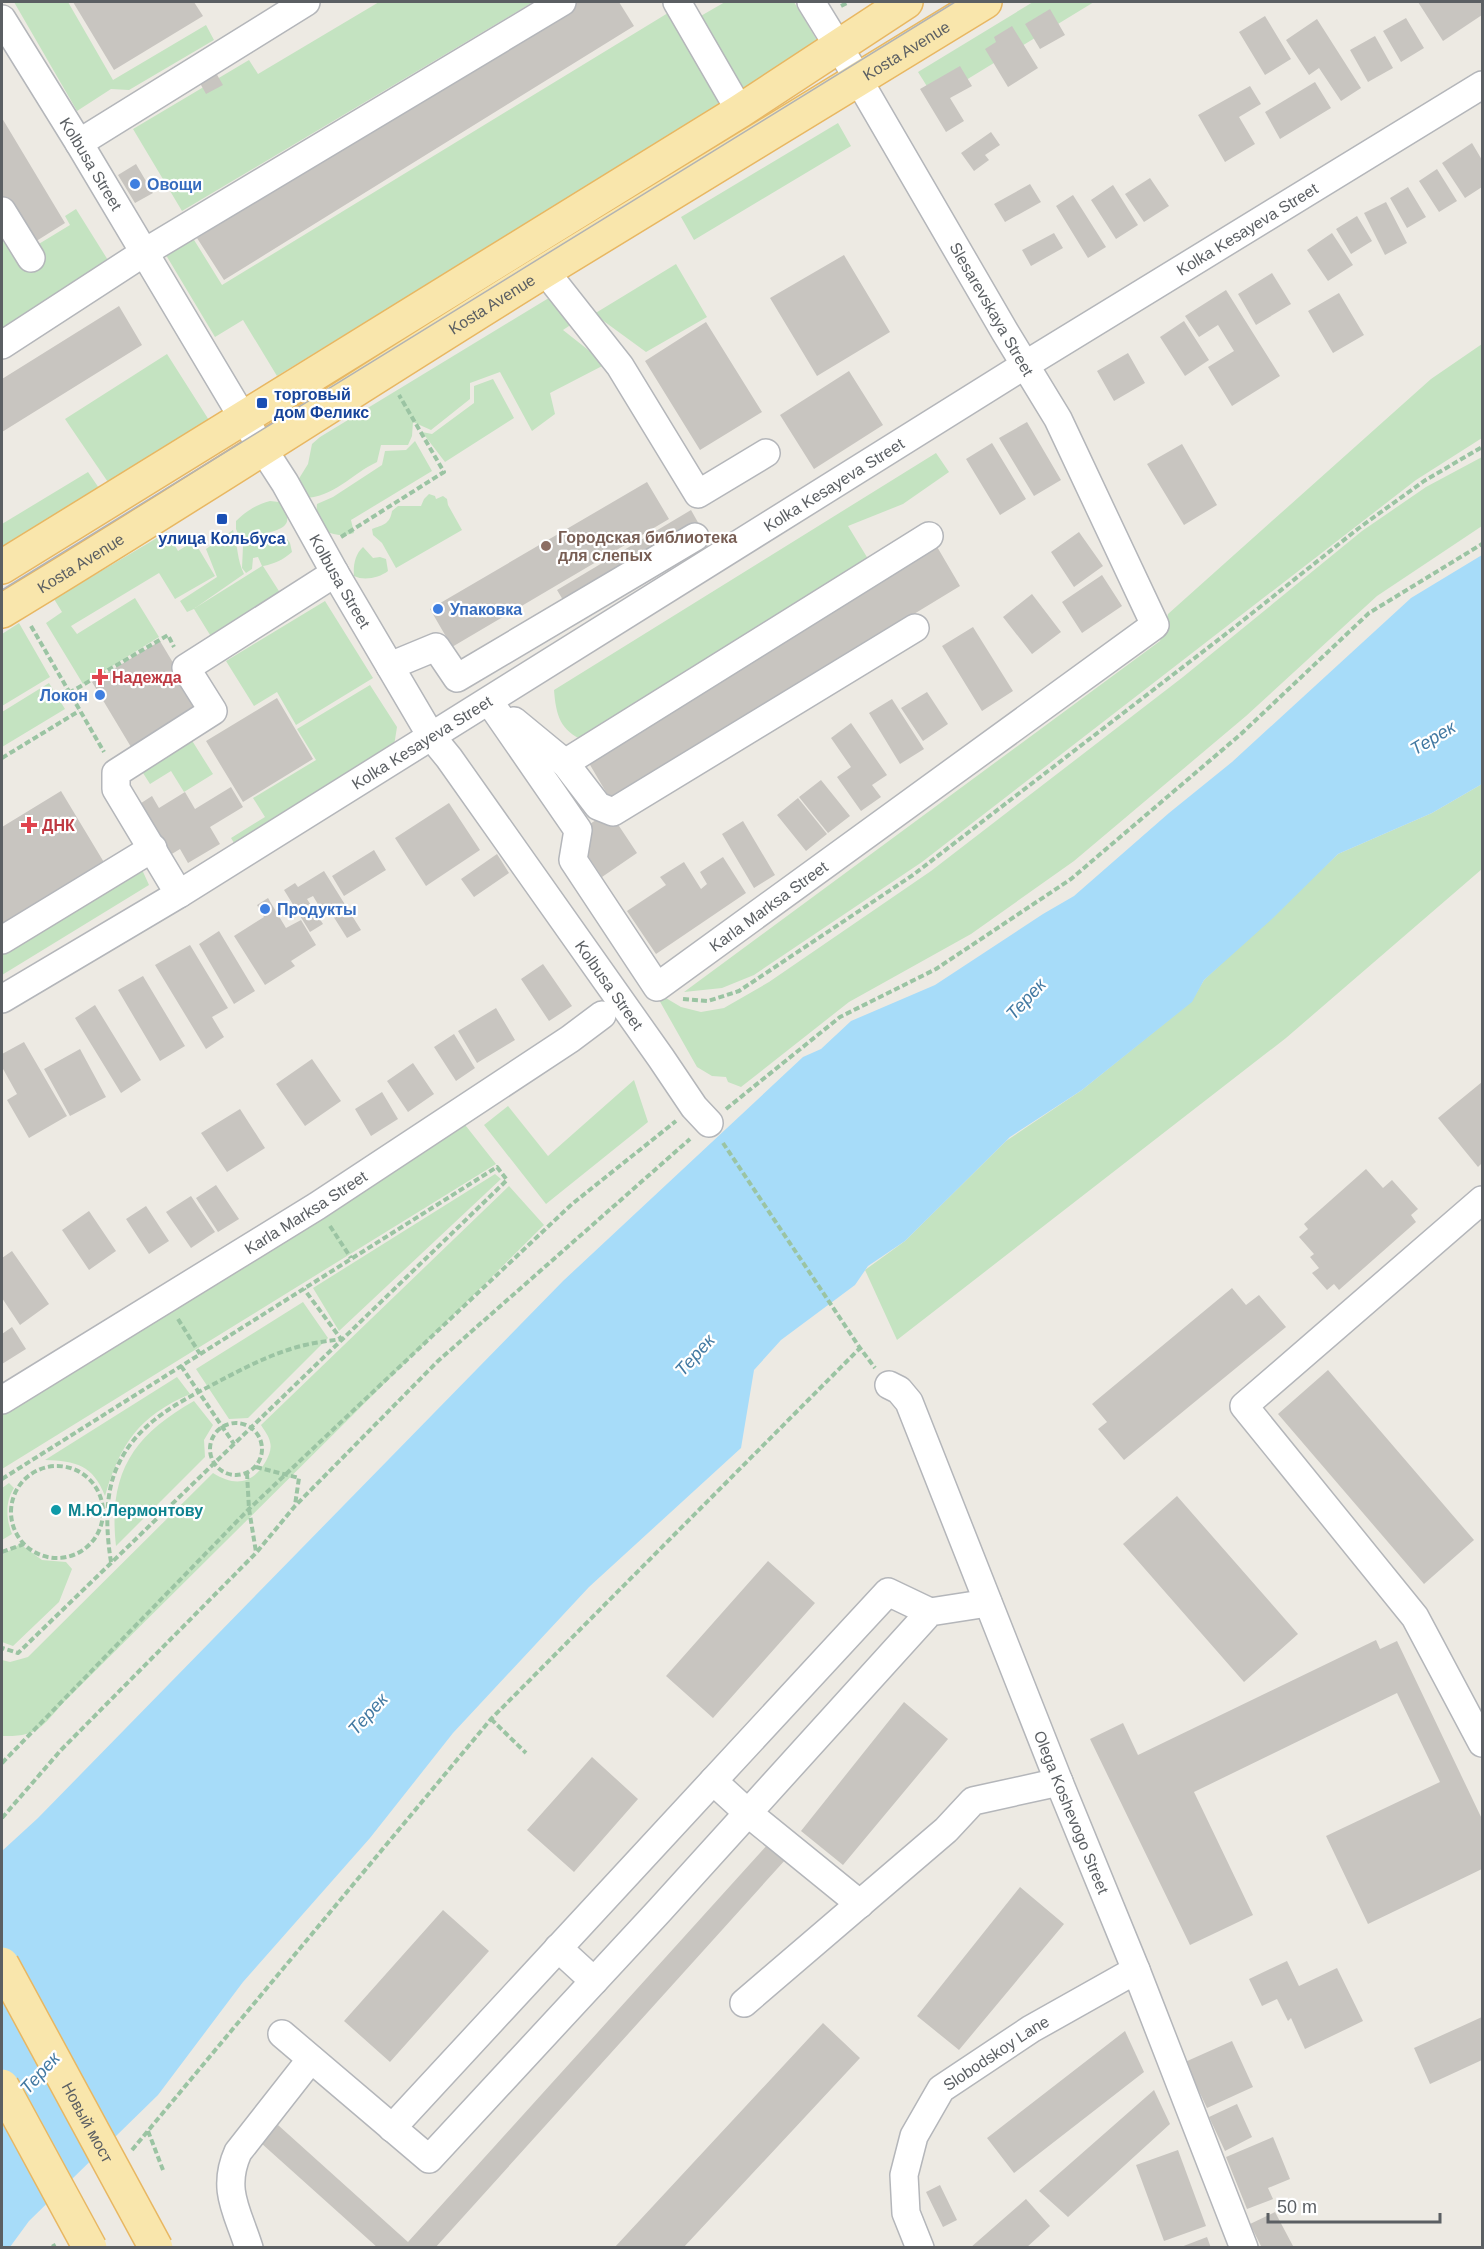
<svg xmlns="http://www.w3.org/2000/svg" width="1484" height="2249" font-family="Arial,sans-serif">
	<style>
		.green { fill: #c4e3c1 }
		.water { fill: #a7dcf9 }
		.building { fill: #c8c5c0 }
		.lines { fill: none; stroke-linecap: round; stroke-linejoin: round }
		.minor-casing { stroke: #b4b6ba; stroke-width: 30 }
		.major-casing { stroke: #e8b762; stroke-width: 36 }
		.path { stroke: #9bc4a3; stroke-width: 4; stroke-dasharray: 6 3; stroke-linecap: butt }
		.minor { stroke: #fff; stroke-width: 27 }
		.major { stroke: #f9e6ac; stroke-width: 33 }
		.tram { stroke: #b2b3b3; stroke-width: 1.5 }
		.major-bridge-casing { stroke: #e8b762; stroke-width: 36; stroke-linecap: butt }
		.major-bridge { stroke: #f9e6ac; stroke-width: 33 }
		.shop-dot { fill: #3f7fe0; stroke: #fff; stroke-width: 2 }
		.transit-dot { fill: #1a4fb4; stroke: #fff; stroke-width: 2 }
		.education-dot { fill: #8d6e63; stroke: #fff; stroke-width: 2 }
		.health-dot { fill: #e0444e; stroke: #fff; stroke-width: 2 }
		.culture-dot { fill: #0f9aa8; stroke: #fff; stroke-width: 2 }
		.labels { text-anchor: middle; stroke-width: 4.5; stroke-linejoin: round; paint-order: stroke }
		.street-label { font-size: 16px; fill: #5b5f63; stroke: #fff }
		.shop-label { font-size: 16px; font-weight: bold; fill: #366cbe; stroke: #fff; text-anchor: start }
		.transit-label { font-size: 16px; font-weight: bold; fill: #164399; stroke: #fff; text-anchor: start }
		.education-label { font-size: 16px; font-weight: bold; fill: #785e54; stroke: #fff; text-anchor: start }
		.health-label { font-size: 16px; font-weight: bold; fill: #be3a42; stroke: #fff; text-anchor: start }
		.culture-label { font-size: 16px; font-weight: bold; fill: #0d838f; stroke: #fff; text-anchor: start }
		.water-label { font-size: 18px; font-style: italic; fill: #4279a2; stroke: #fff }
	</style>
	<rect width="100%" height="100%" fill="#edeae3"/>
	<path class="green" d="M14,2H68L113,80L206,25L214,40L129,90L111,89L77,111Z
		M379,2H533L182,211L133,129L249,60L258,74Z
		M686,2L741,93L277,376L243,320L215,337L154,235H191L222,285Z
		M725,2H794L824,52L747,98L699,17Z
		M1033,2H1094L935,99L918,72Z
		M838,123L851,146L694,240L681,217Z
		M76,209L121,281L2,355V228L19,256L70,225L65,216Z
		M676,264L707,317L646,352L594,314Z
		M562,290L587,314L563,330L606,364L550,393L555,414L532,431L500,372L470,383V399L431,430L413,422L412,436L408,445H381L377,462C351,474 334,498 303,498L295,485L308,464L312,444L320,437Z
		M1482,344V438L1416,480L922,862L754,975L722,988L684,992L1160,641L1168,614L1431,379Z
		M167,354L214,428L114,491L65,419Z
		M493,379L514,418L445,462L422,432L432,434L474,403V386Z
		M415,441L432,471L351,520L354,533C341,537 332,535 320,528L316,517L317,504L333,497L382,465L385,451L406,450Z
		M936,453L949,472L903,504L848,526L873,567L585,741C560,731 556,715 554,690Z
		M1482,457V526L1377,596L1246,716L1074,861L971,934L849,1002L741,1087L728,1082L726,1077L712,1076L697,1067L654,991L681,1007L701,1012L724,1008L769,982L931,871L1183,677L1362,531L1426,487Z
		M88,472L103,494L2,557V524Z
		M429,494L435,496L436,499L443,496L447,499L448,505L462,530L396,568L382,543L373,535L372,529C383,525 390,524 392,511L398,506H421L424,499Z
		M270,501L279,502C298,527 281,529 260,535L257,540L260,545L285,536L290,543L292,552C283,560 274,564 263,566L284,599L215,643L194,609L187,612L180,601L217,577L206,549L233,530C238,546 237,560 244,574L195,608L262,566L258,557L253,558L252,569L246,573L242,568L243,546L236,529V521C246,511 256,505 270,501Z
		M167,532L178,551L194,541L215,576L175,599L159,573L71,626L77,634L135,598L159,637L83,684L46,623L62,612L54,599Z
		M363,547L373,558L380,557L386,559L388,571C379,578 364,581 354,576C353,566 355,554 363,547Z
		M325,601L373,678L296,725L277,692L254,706L226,661Z
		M19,623L50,677L2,706V634Z
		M49,683L65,709L2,747V712Z
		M370,685L397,727L394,746L236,846L231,838L265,817L253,798L316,760L297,729Z
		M186,731L213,774L184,792L171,771L150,784L136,762Z
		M1482,784V869L1286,1038L897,1340L865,1270L905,1241L1006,1141L1082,1090L1191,1002L1204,980L1338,854L1432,813Z
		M139,863L149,885L2,975V946Z
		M634,1080L648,1122L546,1204L484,1125L508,1106L548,1156Z
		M462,1121L496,1164L2,1469V1411Z
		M495,1174L501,1179L339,1331L313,1288Z
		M509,1186L544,1225L65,1701C41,1727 39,1737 2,1736V1660L10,1662L28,1657L213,1473C235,1487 253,1484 266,1461C269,1455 272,1449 270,1442C269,1436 264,1430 261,1425Z
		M303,1302L328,1338L248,1418L229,1419L196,1369Z
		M177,1377L190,1394C139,1416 120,1444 105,1496C93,1465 76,1461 45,1460Z
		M194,1401L213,1425L204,1440L205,1457L116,1546C108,1474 132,1436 194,1401Z
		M9,1483L14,1488C5,1502 6,1519 12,1534L2,1540V1488Z
		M20,1544L42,1560L66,1562L72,1569L59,1602L13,1646L2,1642V1555Z"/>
	<path class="water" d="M1482,555V784L1432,813L1338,854L1273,918L1204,980L1192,1002L1082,1090L1010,1137L905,1241L868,1266L855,1285L781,1340L754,1370L741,1448L589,1587L453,1733L370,1838L243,1982L158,2095L29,2221L10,2247L2,2248V1851L38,1818L563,1281L803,1057L821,1049L851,1021L935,985L1043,914L1074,896L1169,813L1232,762L1411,598Z"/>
	<path class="building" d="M73,2H194L203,16L114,70Z
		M577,2H619L634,26L224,280L197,238Z
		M1418,2H1482V15L1443,41Z
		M1050,9L1065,35L1040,49L1025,24Z
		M1265,16L1291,59L1265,75L1239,32Z
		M1406,18L1424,48L1401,62L1383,31Z
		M1317,19L1361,88L1341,101L1319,68L1309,75L1286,40Z
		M1012,26L1038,68L1008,87L985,49L996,42L994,37Z
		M1375,36L1393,68L1368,82L1350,50Z
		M212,66L223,85L206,94L196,76Z
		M960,66L972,86L950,98L964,121L946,132L920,89Z
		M1315,82L1331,108L1280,139L1265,112Z
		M1250,86L1261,104L1239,117L1255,144L1225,162L1198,115Z
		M2,118L65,223L30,245L2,199Z
		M991,132L1000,145L985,155L989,160L974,171L961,153Z
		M1472,143L1482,160V187L1465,198L1442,163Z
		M136,164L153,193L135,203L118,175Z
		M1437,169L1457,201L1439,212L1419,181Z
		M1150,178L1169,206L1144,222L1125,194Z
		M1030,184L1041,202L1005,222L994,204Z
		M1113,185L1138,225L1116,239L1091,200Z
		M1408,187L1426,217L1407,228L1390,198Z
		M1073,195L1106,247L1088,258L1056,206Z
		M1386,202L1407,243L1385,255L1364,213Z
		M1357,216L1372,241L1351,254L1336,229Z
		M1054,233L1063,248L1031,266L1022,250Z
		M1332,233L1353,265L1328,281L1307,250Z
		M844,255L890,332L817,376L770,298Z
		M1272,273L1291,304L1256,325L1238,294Z
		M1226,290L1280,376L1232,406L1208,367L1234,351L1218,325L1199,337L1185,316Z
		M1339,293L1364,335L1333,353L1308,311Z
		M119,306L142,345L2,432V379Z
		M1184,321L1209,360L1185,376L1160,337Z
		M706,322L762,412L700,450L645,361Z
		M1128,353L1145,383L1114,401L1097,371Z
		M849,371L883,425L814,469L780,415Z
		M1027,422L1061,480L1034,496L999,438Z
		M992,443L1026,499L1000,515L966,459Z
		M1182,444L1217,505L1184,525L1147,464Z
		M647,482L669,519L452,647L430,609Z
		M691,510L700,526L566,605L557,590Z
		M1079,532L1103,566L1074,587L1051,552Z
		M936,545L960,586L610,799L586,758Z
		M1102,575L1122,606L1082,633L1062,602Z
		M1032,594L1061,632L1032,654L1003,617Z
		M973,627L1013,691L982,711L942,646Z
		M160,641L202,711L134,752L92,682Z
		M927,692L948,724L923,741L901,708Z
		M277,698L313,759L243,802L206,741Z
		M892,699L924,749L900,764L869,713Z
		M851,723L887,775L872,785L881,797L861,811L837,777L851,767L831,738Z
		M821,780L850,816L828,833L799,797Z
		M231,787L243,807L210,827L220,844L188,863L180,849L162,860L132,809L152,796L159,808L185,792L195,809Z
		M61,791L105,864L2,928V827Z
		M798,798L827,834L806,851L777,815Z
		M449,803L480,850L426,886L395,838Z
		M609,811L637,853L602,877L574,835Z
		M743,821L775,875L754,888L722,834Z
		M374,850L386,870L344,896L332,876Z
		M497,854L509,873L474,897L461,879Z
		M723,857L746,893L656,954L627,911L666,885L660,877L684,862L701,889L707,884L700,872Z
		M324,871L361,930L347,938L328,908L322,911L313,896L307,899L323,924L310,932L284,890L295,883L298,887Z
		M268,898L286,928L301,920L316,945L291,961L295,966L265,985L234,936L264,917L257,905Z
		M219,931L255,991L234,1004L199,944Z
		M190,945L228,1008L212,1017L224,1037L206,1049L155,965Z
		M543,964L572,1006L549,1021L521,979Z
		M143,976L185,1046L160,1061L118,990Z
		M95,1005L141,1080L121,1093L75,1018Z
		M496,1008L515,1040L477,1063L458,1031Z
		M454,1034L475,1068L456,1081L434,1047Z
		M24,1042L67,1116L29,1138L7,1100L17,1094L2,1067V1054Z
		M80,1049L106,1097L70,1116L44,1069Z
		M312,1059L341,1101L305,1126L276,1084Z
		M413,1063L434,1094L408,1112L387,1081Z
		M1482,1082V1163L1478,1167L1438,1118Z
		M382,1092L398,1119L371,1136L355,1109Z
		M240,1109L265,1148L227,1172L201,1133Z
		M1366,1169L1383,1188L1392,1180L1418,1209L1411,1215L1416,1222L1339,1290L1334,1284L1327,1290L1312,1273L1319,1268L1310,1257L1314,1254L1299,1237L1308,1229L1304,1224Z
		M216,1185L239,1219L218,1232L196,1198Z
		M191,1196L215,1232L191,1248L166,1212Z
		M146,1206L169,1241L149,1254L126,1219Z
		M89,1211L116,1251L89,1270L62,1230Z
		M12,1251L49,1304L20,1325L2,1298V1258Z
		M1232,1288L1246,1305L1259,1295L1286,1327L1124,1460L1098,1429L1107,1422L1092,1404Z
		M12,1327L26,1349L2,1364V1334Z
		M1328,1370L1474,1540L1424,1584L1278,1414Z
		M1177,1496L1298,1634L1244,1682L1123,1544Z
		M768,1561L815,1603L713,1718L666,1676Z
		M1376,1640L1380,1649L1397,1641L1482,1819V1869L1368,1924L1326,1836L1440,1782L1397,1693L1194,1792L1253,1915L1190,1945L1090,1739L1123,1723L1138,1755Z
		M904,1702L948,1739L843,1865L801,1831Z
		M592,1757L638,1799L574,1872L527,1830Z
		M769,1843L786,1859L435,2248H378L261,2143L278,2125L408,2242Z
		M1020,1887L1064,1924L959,2050L917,2016Z
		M443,1910L489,1951L390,2062L344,2021Z
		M1287,1961L1299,1986L1337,1968L1363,2021L1305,2049L1291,2018L1288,2021L1277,1999L1262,2006L1249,1979Z
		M1482,2017V2060L1430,2084L1414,2048Z
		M823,2023L860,2058L683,2248H614Z
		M1125,2031L1144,2072L1014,2173L987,2138Z
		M1232,2041L1253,2087L1207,2108L1185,2062Z
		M1154,2090L1170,2124L1068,2217L1039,2191Z
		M1237,2104L1252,2137L1225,2151L1209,2117Z
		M1273,2137L1290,2179L1268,2188L1273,2199L1247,2209L1226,2157Z
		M1178,2150L1206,2226L1164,2241L1136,2165Z
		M940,2185L957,2220L943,2227L926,2192Z
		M1026,2199L1050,2226L1026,2248H970Z
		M1275,2212L1293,2246L1291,2248H1262L1250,2224Z
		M1207,2237L1211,2248H1181V2247Z"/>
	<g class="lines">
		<g class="minor-casing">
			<g id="minor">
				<path d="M677,2L740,111"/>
				<path id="s1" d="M2,19L79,143L243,418L285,483L335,573L431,736L449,758L661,1058L694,1107L709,1123"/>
				<path d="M79,143L306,2"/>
				<path d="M2,211L31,258"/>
				<path d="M545,271L620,366L698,494L766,453"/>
				<path d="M2,345L145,252L562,2"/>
				<path d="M390,666L436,647L457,678L695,537"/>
				<path id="s2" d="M489,701L578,830L573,860L657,987L1155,625L1058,419L1005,332L851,67L811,2"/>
				<path d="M514,721L565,763L929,536"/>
				<path d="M565,763L598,806L613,812L915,628"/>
				<path d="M179,894L116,789V773L213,711L186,668L335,573"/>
				<path d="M2,940L153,848"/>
				<path id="s3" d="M2,999L179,894L1025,365L1482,85"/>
				<path d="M1482,1200L1244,1406L1415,1617L1482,1743"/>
				<path id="s4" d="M889,1385L899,1390L909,1402L1059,1782L1136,1970L1244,2248"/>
				<path id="s5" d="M2,1400L317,1206L570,1039L602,1015"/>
				<path d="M713,1781L748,1813L860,1904"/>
				<path d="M558,1948L594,1981"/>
				<path d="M744,2003L946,1830L973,1801L1059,1782"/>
				<path d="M282,2034L429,2159L659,1911L930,1612L988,1603"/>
				<path d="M392,2128L888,1592L930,1612"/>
				<path d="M249,2248C238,2212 221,2190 238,2152L311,2059"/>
				<path id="s6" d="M920,2248L906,2213L904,2175L914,2136L941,2089L1031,2029L1136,1970"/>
			</g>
		</g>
		<g class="major-casing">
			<g id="major">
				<path d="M2,567L740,111L906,2"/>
				<path id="s7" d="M2,611C184,501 362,384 543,272C690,181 838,93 985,2"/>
			</g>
		</g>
		<path class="path" d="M841,6L849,2
			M341,537L444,472L399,395
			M31,626L104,752
			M69,693L168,635L174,647
			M2,758L79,711
			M683,999L708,1001L739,991L913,875L1231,630L1359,528L1424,481L1482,447
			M726,1109L840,1017L936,969L1071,879L1241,734L1369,613L1482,544
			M723,1143L860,1348L875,1368
			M330,1226L351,1258
			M178,1319L200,1354
			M181,1366L234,1444
			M210 1449a26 26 0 1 1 52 0a26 26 0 1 1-52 0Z
			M11 1512a46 46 0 1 1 92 0a46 46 0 1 1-92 0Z
			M256,1467L299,1478L295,1505
			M247,1473L249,1509L256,1552
			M2,1479L497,1167L507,1180L18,1653L2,1648
			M2,1552L24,1544
			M111,1562C106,1531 104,1492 119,1463C138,1424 175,1404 212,1385C242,1369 272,1353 305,1345C317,1342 329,1341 341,1339L304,1289
			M491,1719L526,1753
			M2,1763L249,1509L572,1204L676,1121
			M2,1818L61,1750L256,1553L295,1506L438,1361L690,1139
			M148,2131L163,2170
			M132,2150L491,1719L860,1348
			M53,2244L55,2248"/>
		<use href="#minor" class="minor"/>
		<use href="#major" class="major"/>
		<path class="tram" d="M2,590L955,2"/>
		<g class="major-bridge-casing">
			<g id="major-bridge">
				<path id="s8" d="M2,1964L156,2248"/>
				<path d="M2,2086L90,2248"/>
			</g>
		</g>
		<use href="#major-bridge" class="major-bridge"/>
	</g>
	<g class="shop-dot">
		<circle cx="135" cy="184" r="6"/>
		<circle cx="438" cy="609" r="6"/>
		<circle cx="100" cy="695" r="6"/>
		<circle cx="265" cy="909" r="6"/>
	</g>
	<g class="transit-dot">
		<rect x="256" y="397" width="12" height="12" rx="3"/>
		<rect x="216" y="513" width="12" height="12" rx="3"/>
	</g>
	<circle class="education-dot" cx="546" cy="546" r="6"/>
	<g class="health-dot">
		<path d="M97 668h6v6h6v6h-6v6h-6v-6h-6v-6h6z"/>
		<path d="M26 816h6v6h6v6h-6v6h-6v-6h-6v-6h6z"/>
	</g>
	<circle class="culture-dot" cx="56" cy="1510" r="6"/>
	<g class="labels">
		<g class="street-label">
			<text dy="6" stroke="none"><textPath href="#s7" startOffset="1064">Kosta Avenue</textPath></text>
			<text dy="6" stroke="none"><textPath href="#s1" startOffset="170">Kolbusa Street</textPath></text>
			<text dy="6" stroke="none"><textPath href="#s3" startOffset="1464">Kolka Kesayeva Street</textPath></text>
			<text dy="6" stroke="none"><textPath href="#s7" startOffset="578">Kosta Avenue</textPath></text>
			<text transform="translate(992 309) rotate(60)" y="6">Slesarevskaya Street</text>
			<text dy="6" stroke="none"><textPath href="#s3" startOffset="978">Kolka Kesayeva Street</textPath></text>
			<text dy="6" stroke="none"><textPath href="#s7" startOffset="92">Kosta Avenue</textPath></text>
			<text dy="6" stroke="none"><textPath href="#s1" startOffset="656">Kolbusa Street</textPath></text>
			<text dy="6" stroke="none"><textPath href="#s3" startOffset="492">Kolka Kesayeva Street</textPath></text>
			<text dy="6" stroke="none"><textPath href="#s2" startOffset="477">Karla Marksa Street</textPath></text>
			<text dy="6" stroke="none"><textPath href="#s1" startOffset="1142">Kolbusa Street</textPath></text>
			<text dy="6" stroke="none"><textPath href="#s5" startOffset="357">Karla Marksa Street</textPath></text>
			<text dy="6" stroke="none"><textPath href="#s4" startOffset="468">Olega Koshevogo Street</textPath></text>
			<text dy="6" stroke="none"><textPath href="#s6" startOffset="236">Slobodskoy Lane</textPath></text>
			<text dy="6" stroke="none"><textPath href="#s8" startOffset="180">Новый мост</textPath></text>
		</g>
		<g class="shop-label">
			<text x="147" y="190">Овощи</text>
			<text x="450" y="615">Упаковка</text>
			<text x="88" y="701" text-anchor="end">Локон</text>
			<text x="277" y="915">Продукты</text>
		</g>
		<g class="transit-label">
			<text x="274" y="400">торговый<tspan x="274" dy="18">дом Феликс</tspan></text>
			<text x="222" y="544" text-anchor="middle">улица Кольбуса</text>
		</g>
		<g class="education-label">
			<text x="558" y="543">Городская библиотека<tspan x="558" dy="18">для слепых</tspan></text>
		</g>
		<g class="health-label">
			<text x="112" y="683">Надежда</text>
			<text x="42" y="831">ДНК</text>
		</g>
		<g class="culture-label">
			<text x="68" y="1516">М.Ю.Лермонтову</text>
		</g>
		<g class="water-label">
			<text transform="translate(1433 738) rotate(-31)" y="6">Терек</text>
			<text transform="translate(1026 999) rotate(-47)" y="6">Терек</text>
			<text transform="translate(695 1355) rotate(-48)" y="6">Терек</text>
			<text transform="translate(368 1714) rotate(-48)" y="6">Терек</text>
			<text transform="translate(40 2073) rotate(-48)" y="6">Терек</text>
		</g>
	</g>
	<rect width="1484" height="2249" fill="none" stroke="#5b5f63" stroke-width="6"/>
	<path d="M1268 2213v9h172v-9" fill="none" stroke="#5b5f63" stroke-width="3"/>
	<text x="1277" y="2213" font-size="18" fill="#5b5f63" stroke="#ffffff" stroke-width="4.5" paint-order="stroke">50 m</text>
</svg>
